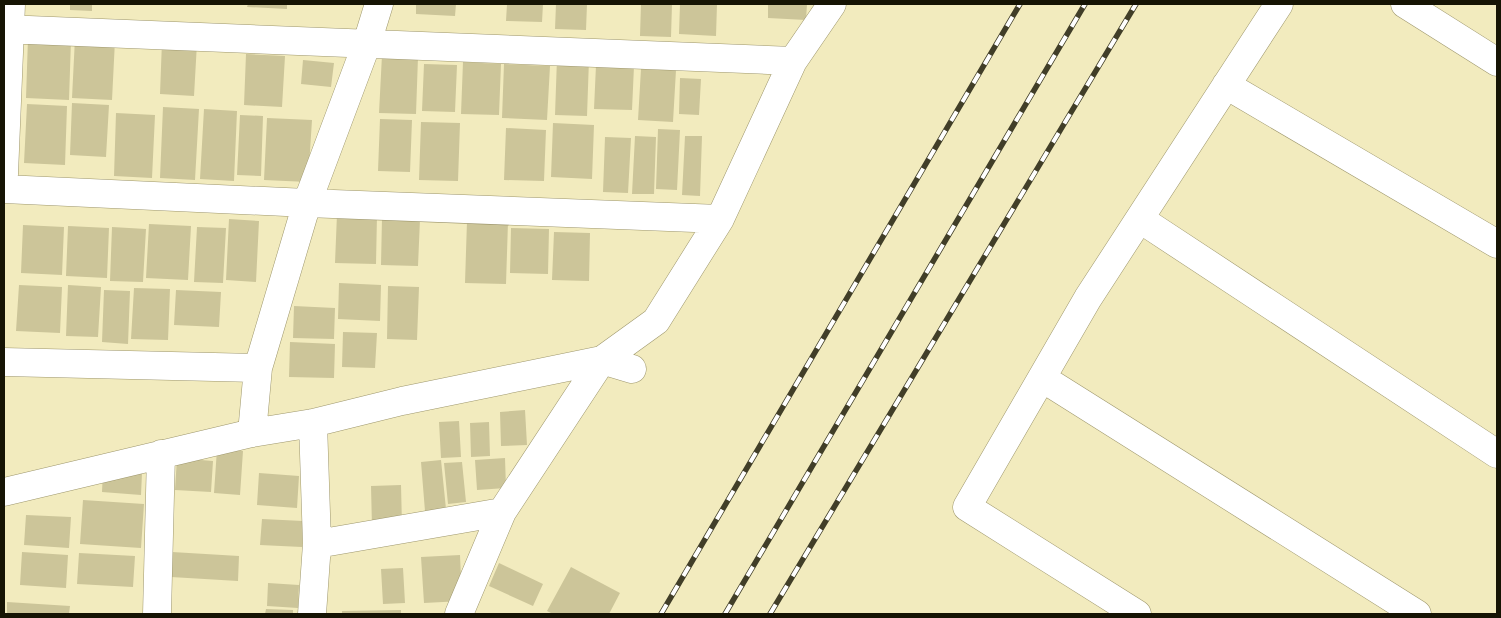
<svg xmlns="http://www.w3.org/2000/svg" width="1501" height="618" font-family="Roboto,sans-serif">
	<style>
		.building { fill: #ccc599 }
		.lines { fill: none; stroke-linecap: round; stroke-linejoin: round }
		.minor-casing { stroke: #9e976d; stroke-width: 29 }
		.minor { stroke: #fff; stroke-width: 28 }
		.rail-casing { stroke: #413e28; stroke-width: 5.5 }
		.rail { stroke: #fff; stroke-width: 4; stroke-dasharray: 11; stroke-linecap: butt }
	</style>
	<rect width="100%" height="100%" fill="#f2ebbe"/>
	<path class="building" d="M70,4H92V11L70,10Z
		M248,4H287V9L247,7Z
		M416,4H456L455,16L416,14Z
		M507,4H543L542,22L506,21Z
		M556,4H587L586,30L555,29Z
		M641,4H672L671,37L640,36Z
		M680,4H717L716,36L679,34Z
		M768,4H807L806,20L768,18Z
		M28,38L71,40L69,100L26,98Z
		M75,38L115,40L112,100L72,98Z
		M162,41L197,43L194,96L160,94Z
		M246,54L285,56L282,107L244,105Z
		M382,55L418,57L416,114L379,113Z
		M557,58L589,59L587,116L555,115Z
		M303,60L334,63L331,87L301,84Z
		M463,62L501,64L499,115L461,114Z
		M424,64L457,65L455,112L422,111Z
		M504,64L550,66L547,120L502,118Z
		M596,65L634,66L632,110L594,109Z
		M641,69L676,70L673,122L638,120Z
		M680,78L701,79L699,115L679,114Z
		M72,103L109,105L106,157L70,155Z
		M27,104L67,106L65,165L24,163Z
		M163,107L199,109L195,180L160,178Z
		M204,109L237,111L234,181L200,179Z
		M116,113L155,115L152,178L114,176Z
		M240,115L263,116L261,176L237,175Z
		M267,118L312,120L308,182L264,180Z
		M380,119L412,120L410,172L378,171Z
		M421,122L460,123L458,181L419,180Z
		M553,123L594,125L592,179L551,177Z
		M506,128L546,130L544,181L504,180Z
		M658,129L680,130L677,190L656,189Z
		M635,136L656,137L654,194H632Z
		M685,136H702L700,196L682,195Z
		M605,137L631,138L628,193L603,192Z
		M337,214L377,215L376,264L335,263Z
		M382,218L420,219L418,266L381,265Z
		M229,219L259,221L256,282L226,280Z
		M467,221L508,222L506,284L465,283Z
		M149,224L191,226L188,280L146,278Z
		M23,225L64,227L62,275L21,273Z
		M68,226L109,228L107,278L66,276Z
		M112,227L146,229L143,282L110,281Z
		M197,227L226,228L223,283L194,282Z
		M511,228L549,229L548,274L510,273Z
		M554,232L590,233L589,281L552,280Z
		M339,283L381,285L380,321L338,319Z
		M19,285L62,287L60,333L16,331Z
		M68,285L101,287L98,337L66,336Z
		M388,286L419,287L417,340L387,339Z
		M134,288L170,289L168,340L131,339Z
		M104,290L130,291L128,344L102,342Z
		M176,290L221,292L219,327L174,325Z
		M294,306L335,308L334,339L293,338Z
		M343,332L377,333L375,368L342,367Z
		M290,342L335,344L334,378L289,377Z
		M525,410L527,445L501,446L500,412Z
		M459,421L461,457L441,458L439,422Z
		M489,422L490,456L471,457L470,423Z
		M217,449L243,451L240,495L214,493Z
		M177,458L213,461L211,492L175,490Z
		M505,458L506,488L477,490L475,460Z
		M441,460L446,509L425,511L421,462Z
		M462,462L466,502L448,504L444,463Z
		M103,470L142,473L141,495L102,492Z
		M259,473L299,476L297,508L257,505Z
		M401,485L402,526L372,527L371,486Z
		M83,500L144,504L141,548L80,544Z
		M26,515L71,517L69,548L24,545Z
		M262,519L303,521L302,547L260,545Z
		M22,552L68,555L66,588L20,585Z
		M172,552L239,556L238,581L171,577Z
		M79,553L135,556L133,587L77,584Z
		M460,555L462,601L424,603L421,557Z
		M499,563L543,584L533,606L489,586Z
		M571,567L620,593L609,614H553L547,611Z
		M403,568L405,603L383,604L381,569Z
		M268,583L299,585L298,608L267,606Z
		M7,602L70,606L69,614H7Z
		M266,609L293,610V614H265Z
		M401,610V614H342V611Z"/>
	<g class="lines">
		<g class="minor-casing">
			<path id="minor" d="M1405,4L1497,62
				M4,29L793,61
				M1226,85L1497,244
				M4,174L11,4
				M4,189L307,203L720,219
				M1140,219L1497,454
				M4,362L258,368
				M1042,378L1417,614
				M252,433L258,368L307,203L367,43L379,4
				M4,492L252,433L313,423L402,401L602,360L632,369
				M317,544L502,512
				M157,614L161,454
				M312,614L317,544L313,423
				M459,614L502,512L602,360L656,321L720,219L793,61L832,4
				M1137,614L967,507L1088,298L1279,4"/>
		</g>
		<use href="#minor" class="minor"/>
		<g class="rail-casing">
			<path id="rail" d="M661,614L1020,4
				M725,614L1085,4
				M770,614L1136,4"/>
		</g>
		<use href="#rail" class="rail"/>
	</g>
	<rect width="1501" height="618" fill="none" stroke="#161404" stroke-width="10"/>
</svg>
